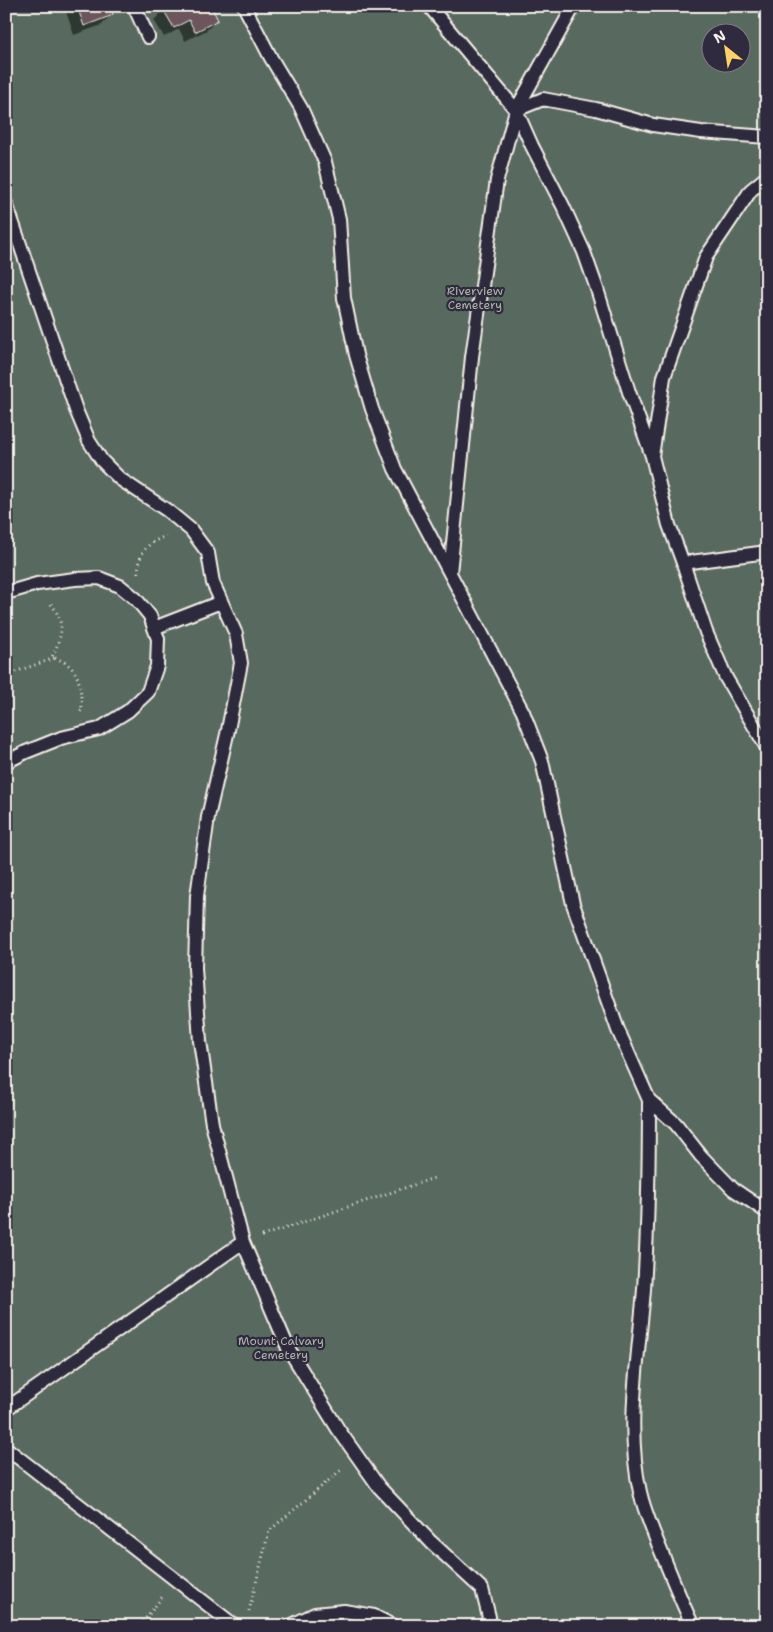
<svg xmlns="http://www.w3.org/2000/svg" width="773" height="1632" font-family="'Shantell Sans',sans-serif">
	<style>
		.green { fill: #596960; stroke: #a6ada4; fill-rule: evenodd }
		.shadow { fill: #0007 }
		.building { fill: #6c555c; stroke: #f4f1e8 }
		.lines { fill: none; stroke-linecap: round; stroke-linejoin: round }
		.lane-casing { stroke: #f4f1e8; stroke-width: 16 }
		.path { stroke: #f4f1e8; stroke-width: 3; stroke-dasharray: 1 4; stroke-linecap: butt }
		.lane { stroke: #2f2a3d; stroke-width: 12 }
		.labels { text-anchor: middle; stroke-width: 4.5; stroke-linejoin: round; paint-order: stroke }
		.park-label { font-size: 12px; fill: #aeb4ab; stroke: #2f2a3d }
	</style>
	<rect width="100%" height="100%" fill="#2f2a3d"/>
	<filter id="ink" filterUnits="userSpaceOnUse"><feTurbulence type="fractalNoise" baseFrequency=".02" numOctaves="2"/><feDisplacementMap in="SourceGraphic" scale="10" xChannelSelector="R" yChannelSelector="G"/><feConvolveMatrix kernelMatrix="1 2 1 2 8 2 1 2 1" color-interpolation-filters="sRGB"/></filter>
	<g filter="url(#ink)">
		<path class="green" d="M6,6H767V1626H6ZM710,32H740V62H710Z"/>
		<path class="shadow" d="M64,6H108L111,15L102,25L74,35Z
			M164,10L216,20L207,30L185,41L179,29L164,37L154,20Z"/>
		<path class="building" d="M77,6H110L113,15L84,26Z
			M168,6H211L218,20L195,32L189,20L174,28L163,9Z"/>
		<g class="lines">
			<g class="lane-casing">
				<path id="lane" d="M134,6L148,37
					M244,6L271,58L301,108L325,162L339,219L344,298L356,355L372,409L395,469L523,712L542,761L573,904L618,1030L649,1100L676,1124L701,1156L733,1189L767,1212
					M429,6L516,110L532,146L563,206L584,252L597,289L629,392L652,456
					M516,110L543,99L596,109L653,125L701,132L767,137
					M767,177L751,190L706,257L664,377L652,456L669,525L683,563L767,552
					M6,203L76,410L89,441L102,461L120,479L168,511L191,530L208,553L213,583L236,634L241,663L228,730L208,817L197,896L195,968L200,1041L212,1124L243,1242L288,1348L338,1429L379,1487L431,1542L482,1589L489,1617L486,1626
					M683,563L706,632L726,678L767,748
					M450,573L472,357L497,180L516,110L574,6
					M6,593L37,584L75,579L99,578L120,586L136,599L150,616L158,639L157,666L148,692L128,711L99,729L61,738L26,752L6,762
					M154,628L221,602
					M649,1100C649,1163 648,1226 644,1289C639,1356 625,1425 640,1492C645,1514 655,1536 663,1556C673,1580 682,1603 693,1626
					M6,1409L243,1242
					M6,1448L235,1626
					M290,1626L315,1614L344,1611L374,1616L394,1626"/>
			</g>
			<path class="path" d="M138,573C139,552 147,543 166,536
				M51,604C66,623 62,636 52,657C81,666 80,683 82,710L80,712
				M6,675L55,658
				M262,1236L434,1178
				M249,1611L269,1531L341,1470
				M140,1626L162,1597"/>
			<use href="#lane" class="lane"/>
		</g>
	</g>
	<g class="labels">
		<g class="park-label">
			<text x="475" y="295">Riverview<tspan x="475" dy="14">Cemetery</tspan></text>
			<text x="281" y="1345">Mount Calvary<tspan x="281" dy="14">Cemetery</tspan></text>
		</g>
	</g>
	<rect width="773" height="1632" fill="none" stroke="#2f2a3d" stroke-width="25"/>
	<rect x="12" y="12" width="748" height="1607" fill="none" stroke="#f4f1e8" stroke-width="2" filter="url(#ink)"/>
	<g transform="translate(726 48) rotate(330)"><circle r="24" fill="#2f2a3d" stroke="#7e7a81"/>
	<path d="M0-4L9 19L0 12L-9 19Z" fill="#ffd166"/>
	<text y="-8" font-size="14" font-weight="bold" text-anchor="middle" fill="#f4f1e8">N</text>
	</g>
</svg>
